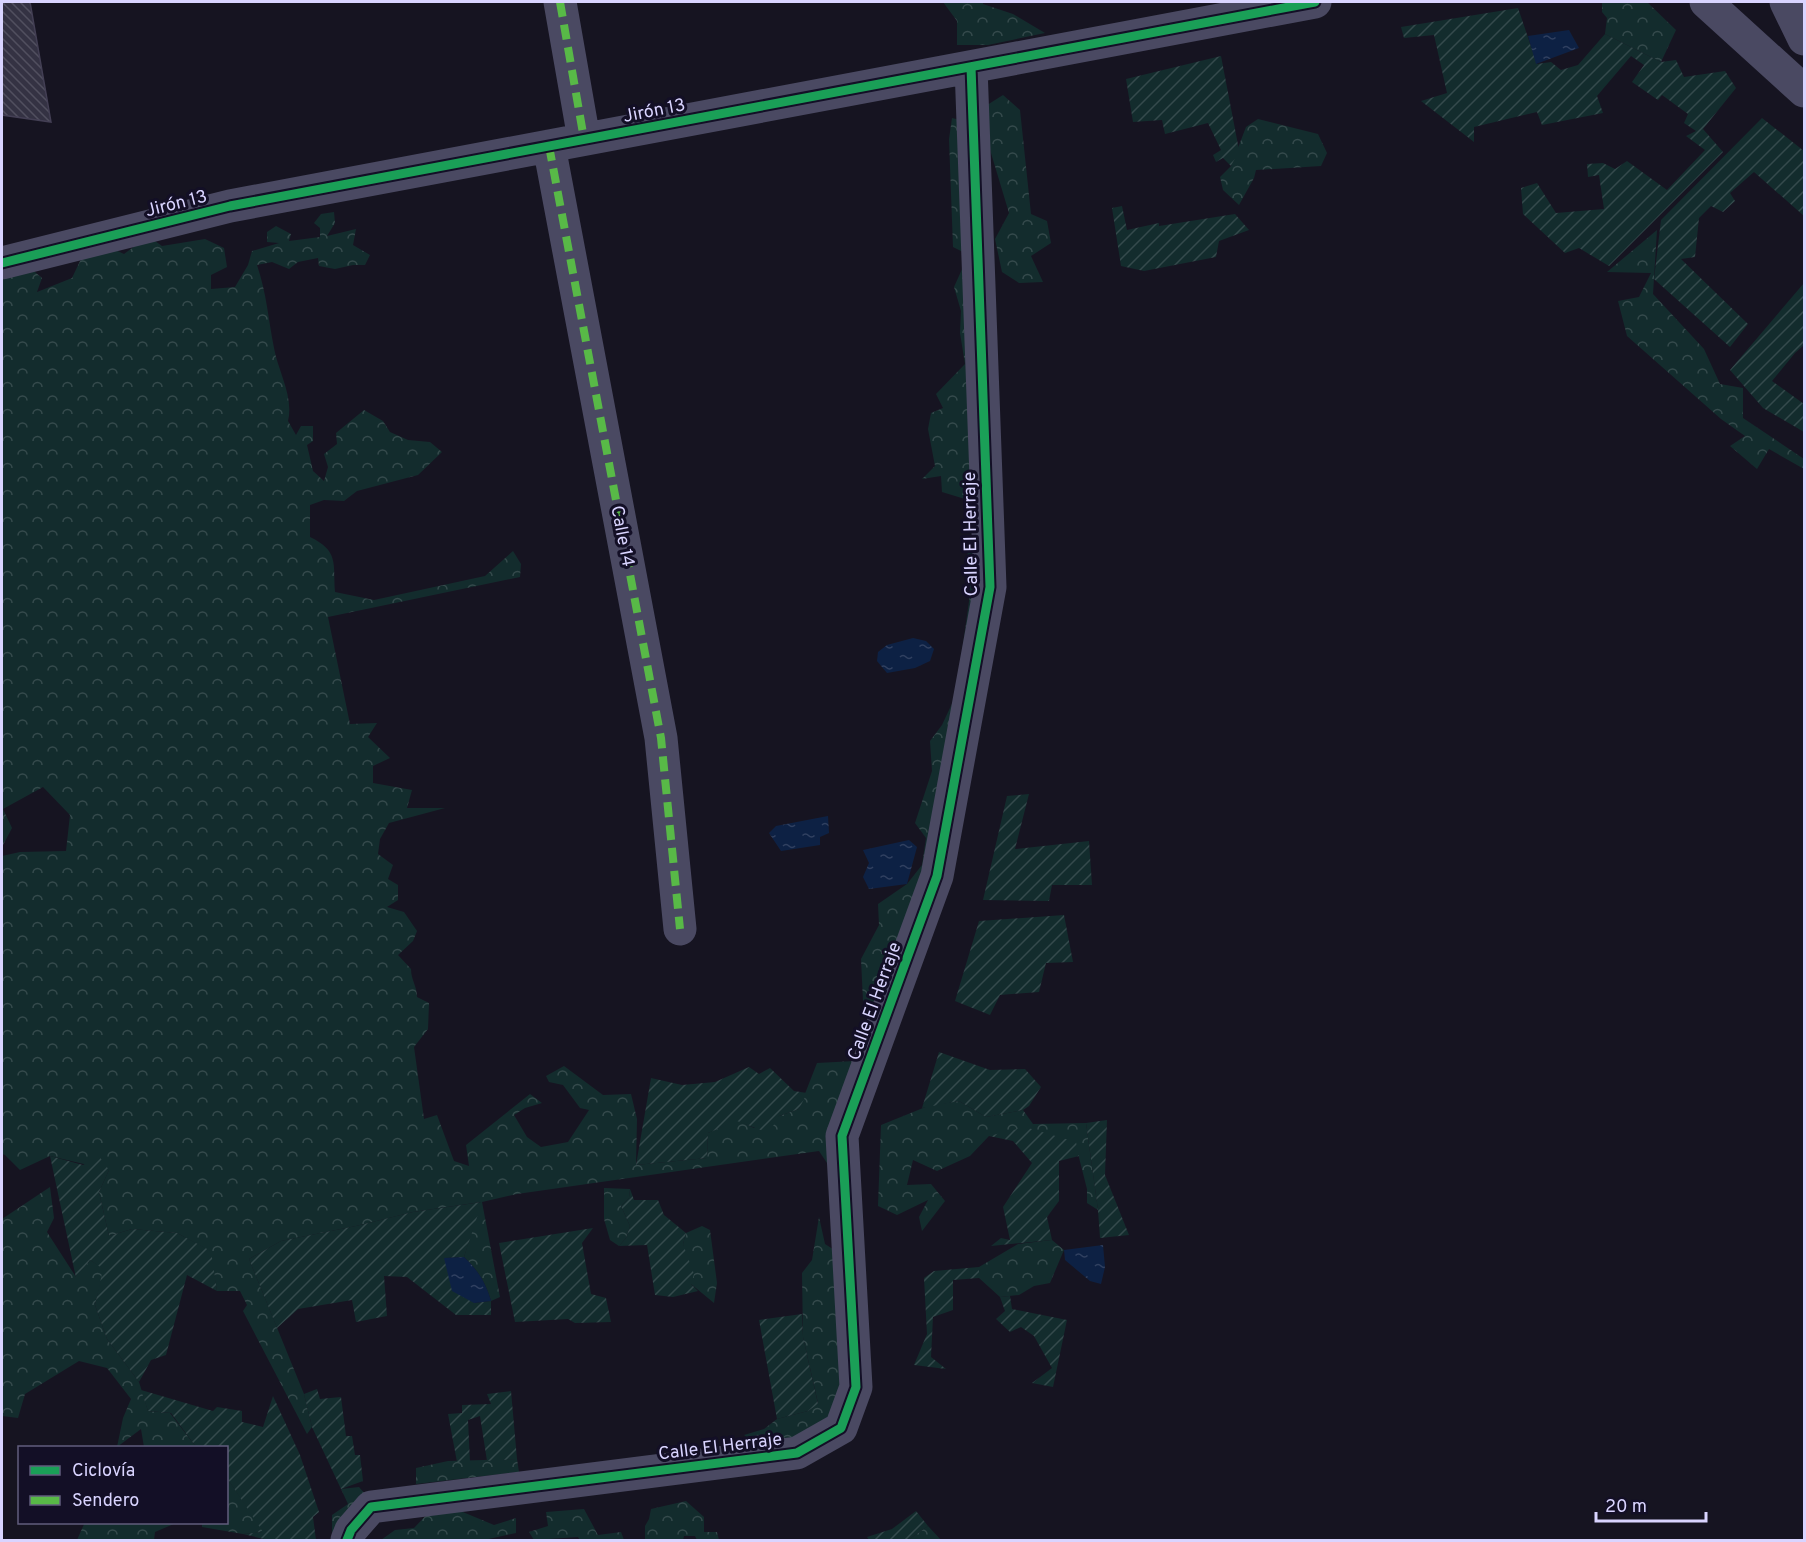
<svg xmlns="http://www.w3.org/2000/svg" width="1806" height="1542" font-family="Overpass,sans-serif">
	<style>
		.forest { fill: url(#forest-crowns) }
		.garden { fill: url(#garden-furrows) }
		.water { fill: url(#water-ripples) }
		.building { fill: url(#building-back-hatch); stroke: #433f54; stroke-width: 1.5 }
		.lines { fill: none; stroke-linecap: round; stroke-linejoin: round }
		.minor { stroke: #4a4962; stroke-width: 33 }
		.quiet { stroke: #58b947; stroke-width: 8; stroke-dasharray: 15 8; stroke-linecap: butt }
		.cycleway-casing { stroke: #130f26; stroke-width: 13 }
		.cycleway { stroke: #1a9f57; stroke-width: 9 }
		.labels { text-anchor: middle; stroke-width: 6; stroke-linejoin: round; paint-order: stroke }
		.street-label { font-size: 18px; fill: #d9d4ff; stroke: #130f26 }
	</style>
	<defs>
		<pattern id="forest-crowns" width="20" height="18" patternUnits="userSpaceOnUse" patternTransform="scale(1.5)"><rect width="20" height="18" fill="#132c2d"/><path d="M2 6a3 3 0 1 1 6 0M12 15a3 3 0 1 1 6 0" fill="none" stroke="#354a4c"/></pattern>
		<pattern id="garden-furrows" width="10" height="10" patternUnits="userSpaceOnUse" patternTransform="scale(1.5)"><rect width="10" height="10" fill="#132c2d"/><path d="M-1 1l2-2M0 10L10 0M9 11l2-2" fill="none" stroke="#354a4c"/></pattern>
		<pattern id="water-ripples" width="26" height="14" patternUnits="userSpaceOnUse" patternTransform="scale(1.5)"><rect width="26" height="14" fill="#0d2144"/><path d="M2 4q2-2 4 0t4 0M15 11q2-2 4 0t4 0" fill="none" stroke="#304060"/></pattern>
		<pattern id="building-back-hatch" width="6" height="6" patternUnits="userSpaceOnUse" patternTransform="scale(1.5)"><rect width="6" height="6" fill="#343243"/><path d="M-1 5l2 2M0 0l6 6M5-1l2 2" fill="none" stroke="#514f5f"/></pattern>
	</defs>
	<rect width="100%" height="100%" fill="#161421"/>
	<path class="forest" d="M943,2H983V4L1013,14L1045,33L988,45H957V21Z
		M1611,2H1647L1676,30L1661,62L1605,34L1607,18L1602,12V3Z
		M1003,95L1020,110L1031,214L1047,221L1051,243L1031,256L1043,282L1019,283L1002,272L995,239L1009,213L988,143L984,107Z
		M952,118L968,122L979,494L965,499L942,492L941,476L922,479L935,466L928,429L931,413L943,408L936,394L965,364L960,333L961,311L954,287L963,267V252L953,247L949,139Z
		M1258,119L1318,134L1327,153L1321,166L1256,170L1254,178L1239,205L1223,190L1220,177L1231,166L1246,127Z
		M334,212L335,223L327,236L356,229L353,245L370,255L365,265H353L335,269L319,266L318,258L298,262L289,269L272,262L257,265C267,295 268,318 274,348C278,371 294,397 288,421L296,435L301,426H313V441L307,445L313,471L324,481L328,467L324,454L337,444L336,433L364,410L383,421L390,432L408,440L430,442L442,452L418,475L357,491L344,501L324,500L310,505V537C339,551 333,563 335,592L374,600L485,576L513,551L521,564L520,577L328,617L350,724L377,723L368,737L390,758L373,766V783L412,790L407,808H445L389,823L380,839L378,854L393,865L388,879L398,885V900L387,907L404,912L417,931L413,941L398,955L411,969C411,980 417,986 417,997L429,1003L428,1029L414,1047L424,1119L437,1115L454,1161L469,1166L466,1145L530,1094L542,1103L525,1108L514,1115L527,1137L541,1147L568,1142L589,1110L580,1108L563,1085L549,1082L546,1076L564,1066L603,1095L631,1094L637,1119L636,1165L707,1158L708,1133L737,1120L754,1128L779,1116L799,1109L817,1063L855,1061L829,1166L819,1151L517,1194L482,1202L500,1297L491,1301C486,1283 478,1270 464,1257L481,1202L413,1212L356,1226L281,1241L249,1259L304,1394L312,1427L307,1434L243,1311L247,1305L240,1291H217L210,1251L177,1233L132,1229L109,1236L99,1192L109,1170L50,1156L20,1170L5,1155L2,1154V856L20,852L66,851L70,815L43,787L3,809L12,828L2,847V271L28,266L42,278L37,292L72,278L81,259L107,246L124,254L148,236L162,246L205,239L224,248L227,267L211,275V289L235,287L248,265L252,251L279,243L267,242V232L276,226L291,234L289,241L320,237V228L314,223L321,214Z
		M1657,230L1653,294L1704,349L1720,384L1743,388V418L1804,459V469L1769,449L1757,469L1730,446L1745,436L1721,419L1627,336L1618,301L1639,297L1651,273L1607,272Z
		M980,530V587L930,876L873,1011L863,1001L861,959L879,925L878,904L907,884L922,865L926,838L915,823L932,771L930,741L942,725L956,695L970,594L967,541Z
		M959,1101L986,1117L1023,1110L1033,1124L1086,1123L1098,1210L1087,1203V1189L1075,1142L989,1136L970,1156L937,1171L913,1160L907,1185L931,1184L945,1201L922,1231L919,1217L928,1200L897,1215L878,1206L881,1125L928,1106Z
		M50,1187L54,1218L47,1232L76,1277L90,1260L104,1269L95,1305L107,1339L139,1382L148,1411L170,1413L196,1447H144L141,1429L117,1447L123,1418L131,1399L107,1368L79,1361L25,1394L18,1418L2,1416V1219Z
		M604,1188L630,1189L629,1198L621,1206L630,1226L626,1238L619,1246L610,1240L604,1219Z
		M819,1217L825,1244L842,1255L850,1386L835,1424L792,1448L756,1444L744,1435L764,1429L777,1419L808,1411L818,1403L803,1337L802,1273L812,1260Z
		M702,1226L710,1230L717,1283L714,1303L691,1284L683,1244L686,1233Z
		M1052,1240L1064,1250L1050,1283L1034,1286L1019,1295L1000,1297L979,1278V1267L1018,1244Z
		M517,1459L519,1472L416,1484V1468L448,1461Z
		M227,1478L264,1532L243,1534L202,1527V1523L226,1522Z
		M359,1487L370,1500L332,1538V1515L348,1504L341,1489Z
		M686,1501L704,1517V1532H717L719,1540H697L695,1536H684L683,1540H645V1526L649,1519L651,1509Z
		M435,1506L458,1510L494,1525L516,1518V1533L484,1540H381L395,1530L414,1528Z
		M584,1509L598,1535L621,1532L624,1540H580L578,1537L534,1540L529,1532L548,1526L546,1512Z
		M85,1522H176V1523L155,1532L154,1540H77Z
		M928,1526L941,1540H908Z"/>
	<path class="garden" d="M1518,8L1537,64L1551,62L1561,70L1578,65L1605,34L1661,62L1676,60L1684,77L1725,71L1736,88L1703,129L1723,152L1609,266L1579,248L1565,253L1523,214L1521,188L1537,183L1556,213L1604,209L1599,175L1588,177L1587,164L1603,163L1615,169L1627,161L1667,190L1705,150L1686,136L1696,131L1684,123L1688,114L1662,95L1658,100L1632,82L1644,65L1631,56L1597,96L1603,113L1542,125L1537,112L1474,127V142L1421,101L1447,93L1434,35L1404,38L1401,27Z
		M1221,56L1239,150L1231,166L1223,158L1216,162L1213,155L1221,150L1208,123L1165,134L1162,120L1133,122L1126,79Z
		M1762,118L1804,151V216L1754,172L1730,193L1735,201L1723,212L1711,206L1699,218L1695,257L1681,259L1748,324L1730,347L1654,279L1661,220Z
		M1122,206L1127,230L1159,223V226L1235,214L1249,230L1219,241L1216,257L1144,271L1121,266L1112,208Z
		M1804,283V345L1795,353L1772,381L1804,404V432L1763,408L1730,370Z
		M1029,794L1015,849L1089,841L1092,885H1052L1049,901L983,900L1007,796Z
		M1064,915L1073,962L1046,963L1039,992L1000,995L990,1015L955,1001L979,921Z
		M939,1052L990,1070L1025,1069L1041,1087L1029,1106L1023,1110L986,1117L959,1101L922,1108Z
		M749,1067L759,1074L770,1068L794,1091L807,1093L799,1109L779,1116L769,1133L737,1121L708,1133L707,1158L636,1165L651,1078L682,1085L715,1082Z
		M1107,1120L1105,1175L1129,1235L1100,1238L1098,1210L1086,1123Z
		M1025,1127L1076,1142L1079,1156L1059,1161V1201L1047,1217L1052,1240L991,1246L1001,1238L1010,1240L1003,1207L1032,1163L1013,1141L989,1136Z
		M50,1156L83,1165L99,1156L109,1170L99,1192L109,1236L132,1229L177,1233L211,1251L217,1291L187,1275L166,1355L151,1360L139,1382L107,1339L95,1305L103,1269L90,1260L76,1278Z
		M630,1189L634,1200H658L664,1215L686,1233L683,1244L694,1274L691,1284L698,1291L673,1297L655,1295L647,1245L619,1246L626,1238L630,1226L621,1206L629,1198Z
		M482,1202L464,1257L445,1258L474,1303L491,1301V1315H456L407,1277L384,1276L387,1316L356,1322L352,1300L298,1309L277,1328L249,1259L281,1241L356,1226L413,1212Z
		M593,1228L582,1243L591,1294L606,1298L611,1322L575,1323L568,1319L515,1322L499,1243Z
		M979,1267V1278L953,1280V1310L933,1317L931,1357L946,1369L914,1365L927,1334L924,1278L934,1271Z
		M1010,1296L1012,1309L1067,1320L1053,1387L1032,1383L1052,1368L1034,1336L1021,1327L1010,1332L996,1319L1005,1311L1000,1297Z
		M802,1314L803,1337L818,1404L808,1411L777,1419L759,1320Z
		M317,1389L320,1399L341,1397L346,1436H352L355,1455H360L363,1481L341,1489L312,1427L304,1394Z
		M141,1390L213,1411L217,1407L242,1411V1422L263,1427L273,1396L300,1455L319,1512L313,1517L316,1540H268L243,1534L263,1532L227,1478L226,1448L196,1447L171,1413L148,1411Z
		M511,1391L517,1459L487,1461L480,1416L468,1420L470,1462H457L448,1414L462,1413V1405L491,1404L487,1394Z
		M916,1511L928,1526L908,1540H869L867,1537L892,1529Z"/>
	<path class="water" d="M1569,30L1579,48L1536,64L1528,36Z
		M913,638L926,641L934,649L930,661L915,668L887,673L877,661L878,652L887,645Z
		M828,816L829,833L820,837V845L781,851L769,833L776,826Z
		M909,840L917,847L907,884L869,889L863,877L869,863L863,850Z
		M1103,1245L1105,1267L1101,1284L1090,1281L1065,1260L1064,1250Z
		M464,1257C478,1270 486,1283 491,1301L474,1303L452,1291L444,1258Z"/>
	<path class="building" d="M2,2H30L51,122L2,115Z"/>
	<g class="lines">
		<path class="minor" d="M560,2L584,139
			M1706,2L1804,91
			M1786,2L1804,39
			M549,146L661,738L680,929
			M2,263L230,206L1315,2
			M347,1540L351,1530L371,1507L797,1453L841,1428L856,1387L842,1136L937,876L990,587L971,67"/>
		<path class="quiet" d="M560,2L584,139
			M549,146L661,738L680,929"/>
		<g class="cycleway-casing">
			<path id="cycleway" d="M2,263L230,206L1315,2
				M347,1540L351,1530L371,1507L797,1453L841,1428L856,1387L842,1136L937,876L990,587L971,67"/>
		</g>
		<use href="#cycleway" class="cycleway"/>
	</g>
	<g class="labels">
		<g class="street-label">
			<text transform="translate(654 110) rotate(-11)" y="6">Jirón 13</text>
			<text transform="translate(176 203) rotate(-14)" y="6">Jirón 13</text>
			<text transform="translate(970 534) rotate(-91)" y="6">Calle El Herraje</text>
			<text transform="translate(623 536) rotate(79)" y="6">Calle 14</text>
			<text transform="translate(874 1001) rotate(-70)" y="6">Calle El Herraje</text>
			<text transform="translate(720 1446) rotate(-7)" y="6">Calle El Herraje</text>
		</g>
	</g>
	<rect width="1806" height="1542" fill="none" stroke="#d9d4ff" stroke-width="6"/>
	<rect x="18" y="1446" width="210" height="78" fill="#130f26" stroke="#625e7d" stroke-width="1.5"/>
	<rect x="30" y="1466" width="30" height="9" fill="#1a9f57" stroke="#625e7d" stroke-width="1.5"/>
	<text x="72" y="1476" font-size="18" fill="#d9d4ff">Ciclovía</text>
	<rect x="30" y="1496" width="30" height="9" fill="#58b947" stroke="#625e7d" stroke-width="1.5"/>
	<text x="72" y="1506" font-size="18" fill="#d9d4ff">Sendero</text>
	<path d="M1596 1512v9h110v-9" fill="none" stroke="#d9d4ff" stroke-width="3"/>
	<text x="1605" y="1512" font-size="18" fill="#d9d4ff" stroke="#130f26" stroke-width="4.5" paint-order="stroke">20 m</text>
</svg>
